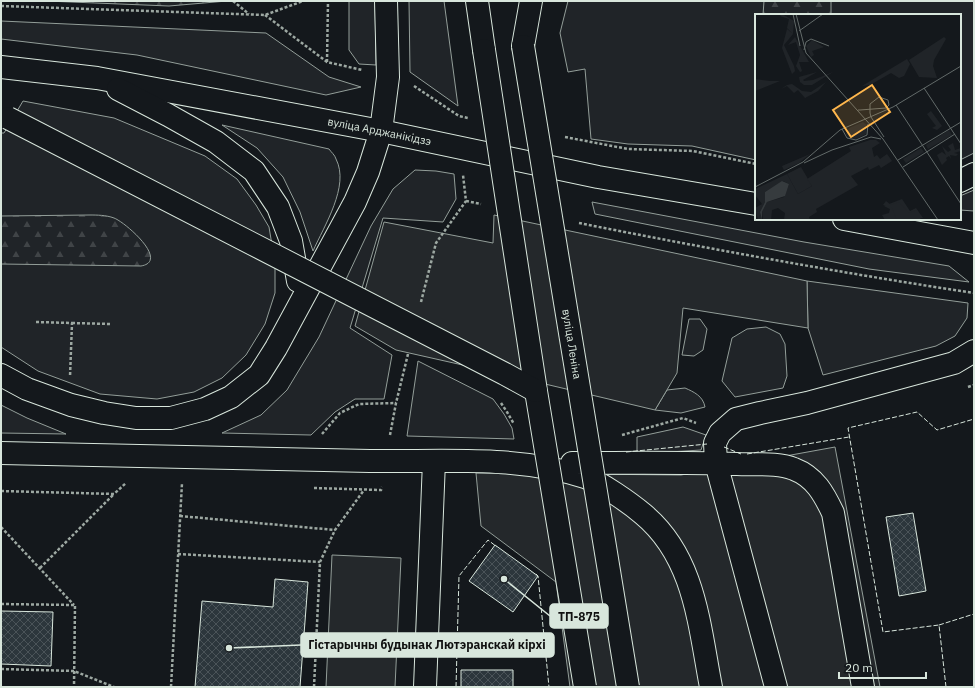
<svg xmlns="http://www.w3.org/2000/svg" width="975" height="688" font-family="'IBM Plex Sans',sans-serif">
	<style>
		.green { fill: #202428; stroke: #939e99 }
		.forest { fill: url(#forest-firs); stroke: #939e99 }
		.parking { fill: #24282b; stroke: #939e99 }
		.building { fill: url(#building-cross-hatch); stroke: #d8e6dc }
		.lines { fill: none; stroke-linecap: round; stroke-linejoin: round }
		.minor-casing { stroke: #d8e6dc; stroke-width: 24 }
		.major-casing { stroke: #d8e6dc; stroke-width: 24 }
		.path { stroke: #9da8a2; stroke-width: 2.5; stroke-dasharray: 3 2; stroke-linecap: butt }
		.minor { stroke: #14181c; stroke-width: 22 }
		.major { stroke: #14181c; stroke-width: 22 }
		.major-bridge-casing { stroke: #d8e6dc; stroke-width: 24; stroke-linecap: butt }
		.path-bridge { stroke: #9da8a2; stroke-width: 2.5; stroke-dasharray: 3 2; stroke-linecap: butt }
		.major-bridge { stroke: #14181c; stroke-width: 22 }
		.fence { stroke: #d8e6dc; stroke-width: 1; stroke-dasharray: 5 2; stroke-linecap: butt }
		.labels { text-anchor: middle; stroke-width: 3; stroke-linejoin: round; paint-order: stroke }
		.street-label { font-size: 11px; fill: #d8e6dc; stroke: #14181c }
		.inset-road { fill: none; stroke: #626a69; stroke-width: 1 }
		.view { fill: #ffb74d; fill-opacity: 0.15; stroke: #ffb74d; stroke-width: 2 }
		.inset-edge { fill: none; stroke: #d8e6dc; stroke-width: 2 }
		.leader { fill: none; stroke: #d8e6dc; stroke-width: 1.5 }
		.callout-dot { fill: #d8e6dc; stroke: #14181c; stroke-width: 1.5 }
		.callout { fill: #d8e6dc; stroke: #d8e6dc; stroke-width: 1.5 }
		.callout-label { font-size: 12px; text-anchor: middle; font-weight: bold; fill: #111 }
	</style>
	<defs>
		<pattern id="forest-firs" width="22" height="20" patternUnits="userSpaceOnUse"><rect width="22" height="20" fill="#202428"/><path d="M5 1l3.5 6h-7zM16 11l3.5 6h-7z" fill="#404447"/></pattern>
		<pattern id="building-cross-hatch" width="8" height="8" patternUnits="userSpaceOnUse"><rect width="8" height="8" fill="#2c363c"/><path d="M0 0l8 8M0 8l8-8" fill="none" stroke="#4a5358"/></pattern>
	</defs>
	<rect width="100%" height="100%" fill="#14181c"/>
	<path class="green" d="M349,1H375L376,65L359,64L349,50Z
		M409,1H444L458,106L410,72Z
		M568,1H974V153L960,160V15H756V160L692,146L628,144L591,139L585,69L568,72L560,33Z
		M1,21L266,33L329,77L361,87L326,95L137,55L1,39Z
		M23,101L114,118L205,156L237,179L256,205L269,227L275,263V293L265,324L246,355L222,378L194,392L157,399L100,394L38,371L1,347V133H4Z
		M222,125L329,149C331,152 335,155 336,159C350,186 324,226 313,251L300,212L283,177L257,148Z
		M415,170L436,171L454,174L456,199L443,222L383,218L350,328L392,355L384,399H355L335,412L311,435L222,433L261,415L287,390L319,337L371,226L393,189Z
		M974,190V211L960,210V196Z
		M592,202L804,242L949,266L969,282L869,269L595,214Z
		M807,281L968,303L967,318L955,336L936,346L823,375L808,328Z
		M689,319H700L707,329L703,350L694,356L682,355Z
		M766,327L780,334L785,344L787,376L783,388L735,397L722,381L732,338L747,329Z
		M418,361L493,399L504,414L512,428L514,439L407,436Z
		M685,388C694,392 703,396 705,407L681,413L655,410L667,390Z
		M1,405L27,418L66,434L1,433Z
		M683,427L706,435L701,450L637,454V437Z"/>
	<path class="forest" d="M46,1H227L169,6Z
		M764,1H831V15H763Z
		M89,215C97,215 106,215 114,218C125,222 170,261 141,266L1,264V216Z"/>
	<path class="parking" d="M494,215L807,281L808,328L683,308L677,373L655,410L507,375L396,350L355,326L384,222L493,243Z
		M835,447L880,687H570L556,582L481,526L476,473L681,475Z
		M332,555L401,558L395,687H326Z"/>
	<path class="building" d="M913,513L926,591L899,596L886,517Z
		M495,545L538,576L513,612L469,581Z
		M275,579L308,582L300,687H195L202,601L273,607Z
		M1,611L53,612L51,666L1,664Z
		M461,670H513V687H461Z"/>
	<g class="lines">
		<g class="minor-casing">
			<path id="minor" d="M1,453C124,456 247,458 370,461C442,462 516,455 585,477C600,482 630,503 643,514C695,557 699,625 711,687
				M572,463C627,463 682,462 737,464C755,465 777,462 794,469C815,477 824,494 833,513L863,687
				M425,687L434,461
				M776,687L716,463L715,443L720,433L736,419L760,413L807,403L954,363L974,351"/>
		</g>
		<g class="major-casing">
			<g id="major">
				<path d="M477,1L484,50"/>
				<path d="M523,46L531,1"/>
				<path id="s1" d="M1,67L97,78L381,131L598,177L756,204"/>
				<path d="M118,89L168,115L216,142L254,171L278,207L291,241L298,281"/>
				<path d="M960,181L974,174"/>
				<path d="M844,219L974,243"/>
				<path d="M1,375L27,389L71,405L104,413L136,418H171L205,409L231,397L259,375L276,348L355,202L368,172L381,131L388,77L386,1"/>
			</g>
		</g>
		<path class="path" d="M233,1L249,14
			M1,6L265,15L303,1
			M265,15L327,62L362,70
			M327,62L328,1
			M414,86L459,116L468,118
			M565,137L628,149L693,151L756,164
			M466,201L481,204
			M579,223C710,249 842,273 974,293
			M421,302L436,243L466,201L463,175
			M36,322L72,323L70,377
			M72,323L111,324
			M968,387L974,385
			M322,434L340,413L359,404L396,403
			M390,435L396,403L408,354
			M622,435L683,418L696,423
			M314,488L381,490L382,487
			M1,491L114,494L126,483
			M180,516L335,530
			M1,527L74,605
			M178,554L320,562
			M40,568L114,494
			M1,604L75,605L74,687
			M1,669L74,671L114,687
			M171,687L182,483
			M314,687L320,562L335,530L364,490"/>
		<use href="#minor" class="minor"/>
		<use href="#major" class="major"/>
		<g class="major-bridge-casing">
			<g id="major-bridge">
				<path id="s2" d="M523,46L628,687"/>
				<path d="M484,50L536,391L585,687"/>
				<path d="M8,118L505,374L536,391"/>
			</g>
		</g>
		<path class="path-bridge" d="M501,403L507,412L514,424"/>
		<use href="#major-bridge" class="major-bridge"/>
		<path class="fence" d="M724,447L741,454
			M626,452L707,444
			M747,454L849,437
			M536,574L538,576L549,687
			M939,625L974,614
			M456,687L459,576L488,540L497,547
			M946,687L939,625L883,632L848,428L917,412L937,430L974,419"/>
	</g>
	<g class="labels">
		<g class="street-label">
			<text dy="4" stroke="none"><textPath href="#s1" startOffset="384">вуліца Арджанікідзэ</textPath></text>
			<text dy="4" stroke="none"><textPath href="#s2" startOffset="302">вуліца Леніна</textPath></text>
		</g>
	</g>
	<g transform="translate(755 14)">
		<rect width="206" height="206" fill="#14181c"/>
		<path d="M27,0L39,7L38,20L32,14L34,5L25,2ZM32,15L38,20L29,31L39,52L40,57L37,60L27,34ZM40,23L54,48H44L47,57L45,58L41,52L45,41L41,28L33,31ZM189,23L191,25L179,46L178,52L182,64L164,63L154,46ZM57,26L69,33L57,37L59,41L56,43L51,32ZM152,45L155,50L149,62L144,64L136,59L115,71L107,72ZM62,58L48,66L49,67L58,66L78,58L57,71H49L45,68L44,63ZM0,65L15,67H25L0,77ZM71,68L63,77L50,84L43,76L39,79L32,72L26,75L32,71L37,70L47,77L56,78ZM176,97L187,112L182,116L177,114L181,112L172,100ZM108,108L112,111L111,120L101,125L94,124L91,120L94,114ZM198,129L200,136L206,134V137L199,139L203,140L201,142L195,141L196,145L194,142L191,144L192,146L187,151L182,141L187,138L191,141L187,132L193,138L196,136L193,132ZM46,153L57,172L43,180L32,160ZM147,185L155,197L161,194L168,204L130,206L127,201L134,199L135,195L129,192Z" fill="#202428"/>
		<path d="M194,116L197,121L173,135L171,131ZM115,126H121L125,129L117,134L119,143L122,141L125,145L132,140L137,147L126,154L124,151L114,156L113,153L96,162L103,171L61,195L62,198L54,203L55,206H29L30,199L23,194L17,196L16,206H8L7,198L12,188L29,183L34,170L28,167L10,178V188L5,198L7,206H3L0,194L7,190L0,181V175L32,160L43,180L57,172L52,165L96,137L94,133ZM166,134L169,138L151,149L148,145ZM55,140L44,149L29,156L27,152ZM131,187L136,191L144,188L154,199L162,196V200L166,202L165,206H142L137,194L128,191Z" fill="#202428"/>
		<path d="M27,167L34,170L30,182L12,188L7,198V206L5,198L10,188V178Z" fill="#363b3e"/>
		<path class="inset-road" d="M38,0L45,32M41,0L51,39L128,125L183,206M44,17L68,0M49,36L51,28L56,25L74,32M169,74L206,130M141,91L206,190M103,96H105L131,94L134,91L133,86L124,83L115,90V99L116,103L129,123M87,115L92,124L101,126L112,121L113,110M143,146L206,108M49,149L77,136L116,123L126,125M148,153L200,120M0,173L48,148L85,116L138,93L206,52"/>
		<path class="view" d="M117,71L135,98L96,123L78,96Z"/>
		<rect width="206" height="206" class="inset-edge"/>
	</g>
	<path class="leader" d="M504 579L550 616M229 648L301 645"/>
	<g class="callout-dot">
		<circle cx="504" cy="579" r="4"/>
		<circle cx="229" cy="648" r="4"/>
	</g>
	<g class="callout">
		<rect x="550" y="604" width="58" height="24" rx="4"/>
		<rect x="301" y="633" width="253" height="24" rx="4"/>
	</g>
	<g class="callout-label">
		<text x="579" y="621">ТП-875</text>
		<text x="427" y="649">Гістарычны будынак Лютэранскай кірхі</text>
	</g>
	<rect width="975" height="688" fill="none" stroke="#d8e6dc" stroke-width="4"/>
	<path d="M839 672v6h87v-6" fill="none" stroke="#d8e6dc" stroke-width="2"/>
	<text x="845" y="672" font-size="12" fill="#d8e6dc" stroke="#14181c" stroke-width="3" paint-order="stroke">20 m</text>
</svg>
